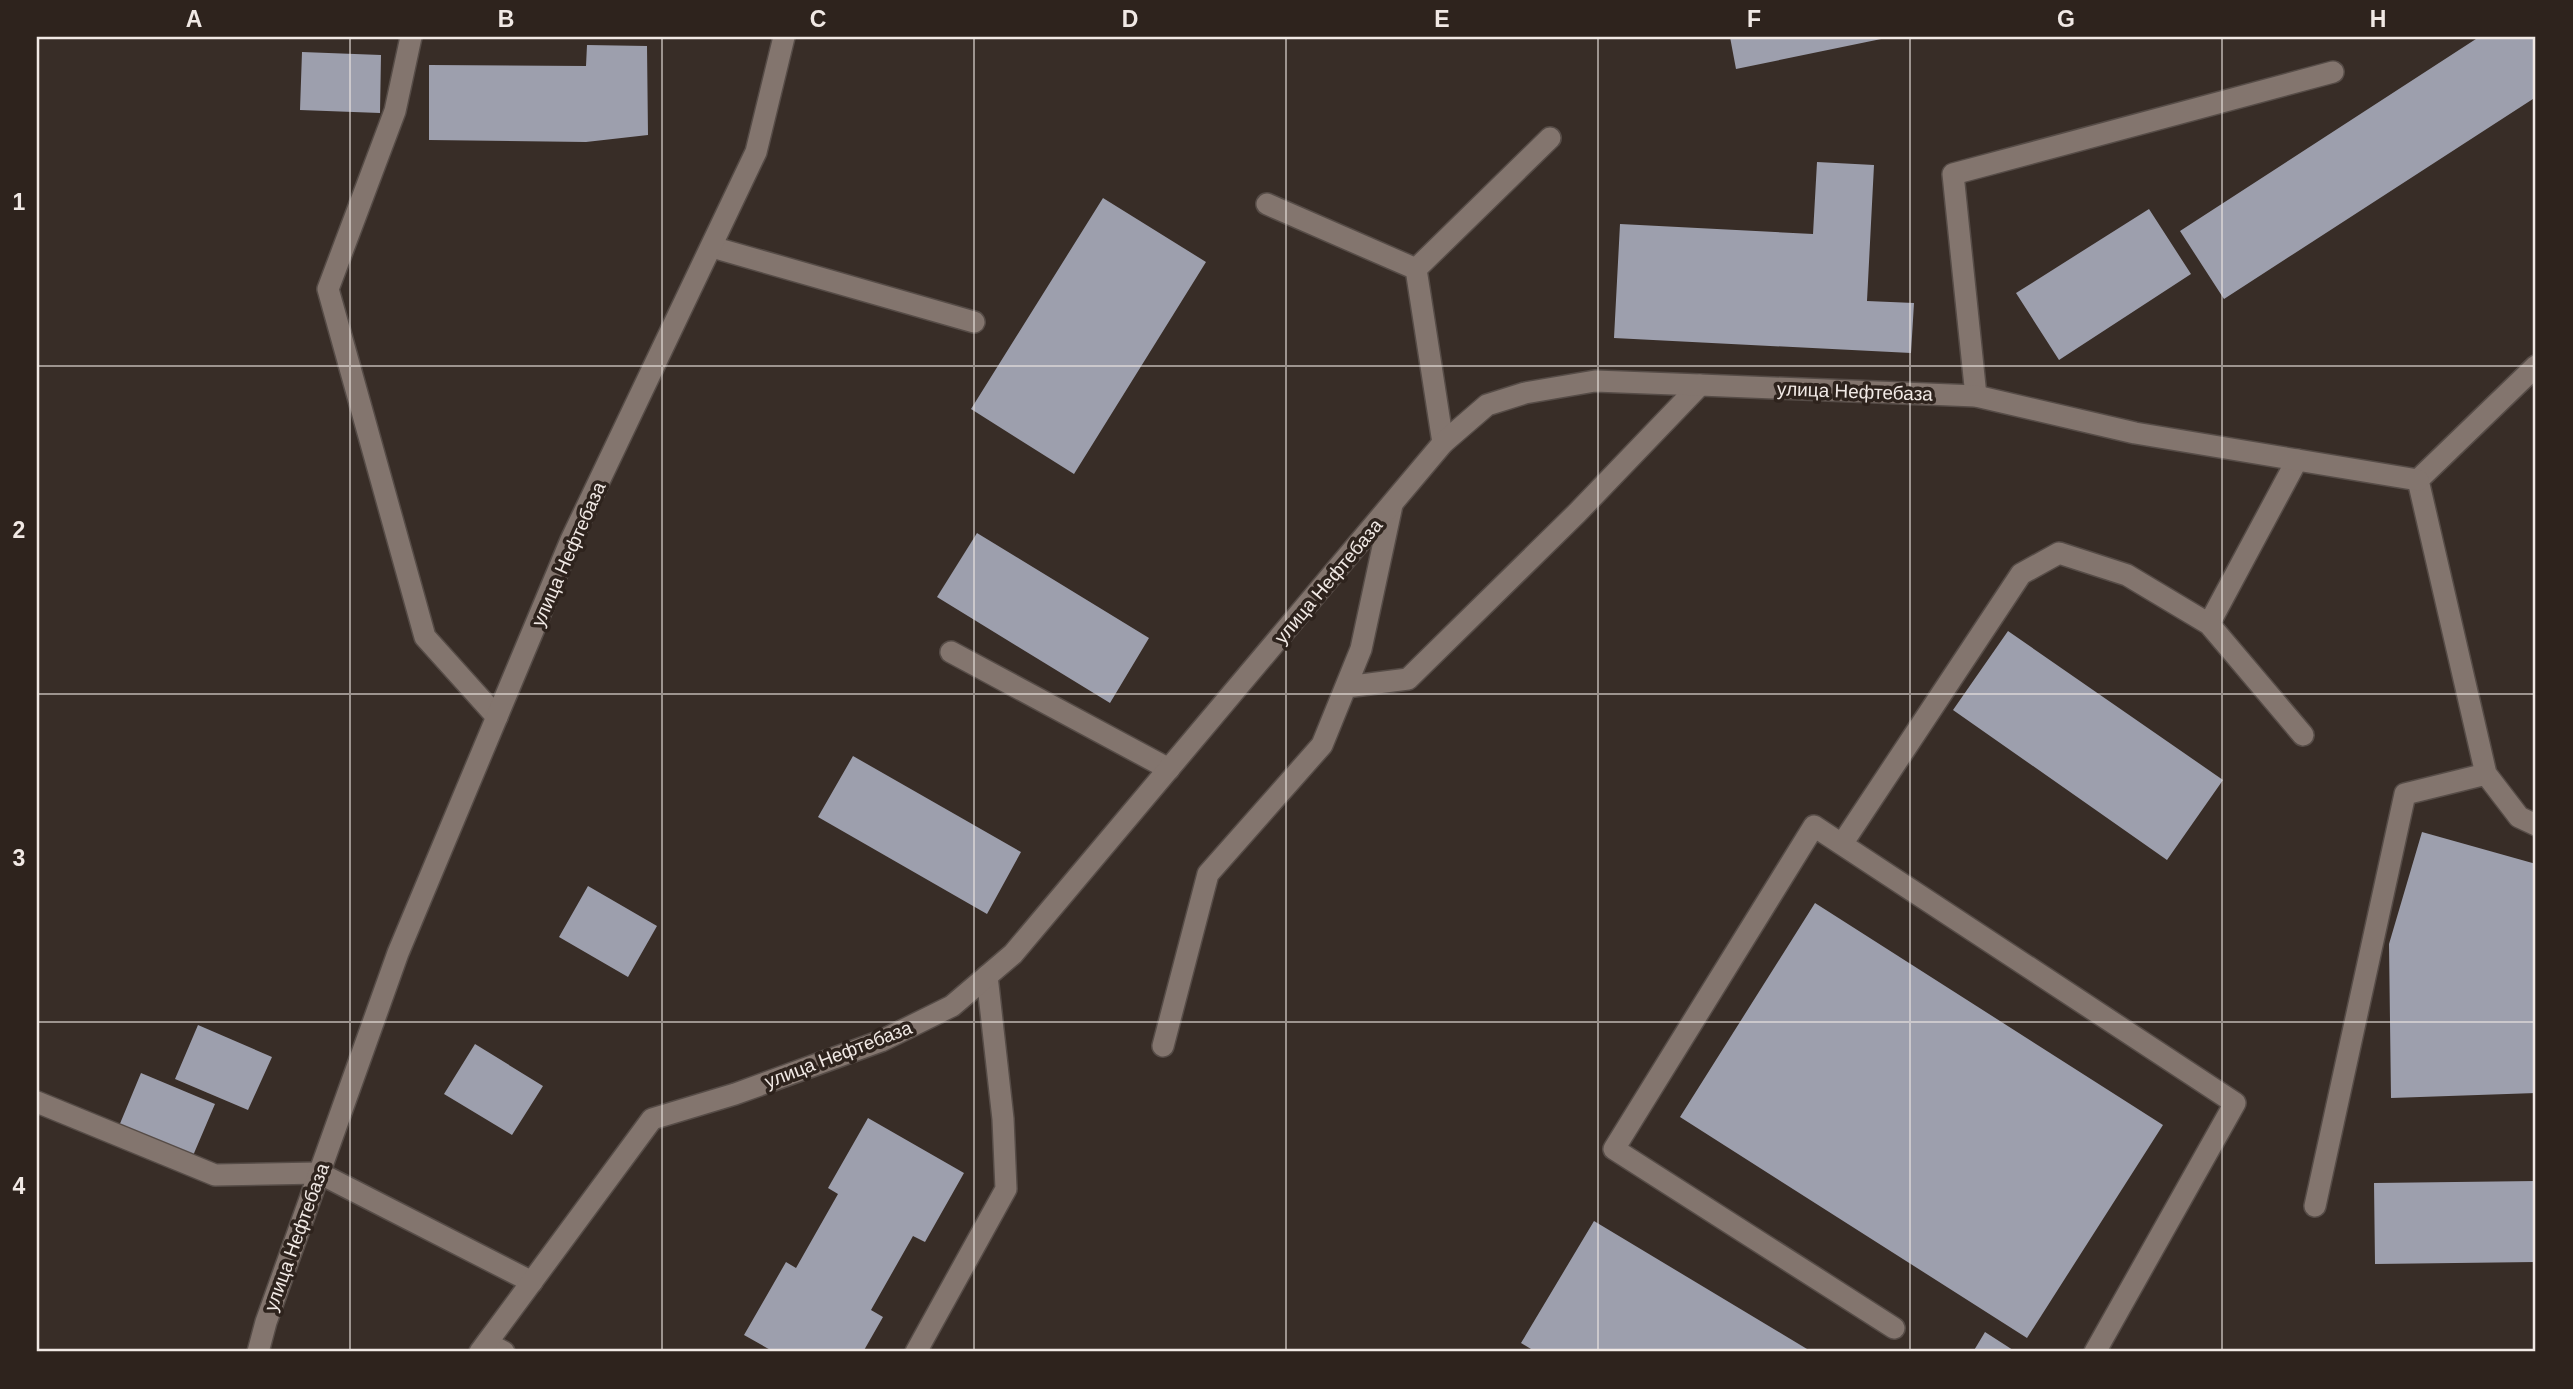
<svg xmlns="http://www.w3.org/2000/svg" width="2573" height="1389" font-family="Helvetica,sans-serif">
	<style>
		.building { fill: #9d9fad }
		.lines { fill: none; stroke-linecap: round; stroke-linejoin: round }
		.lane-casing { stroke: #564c47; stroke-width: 24 }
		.street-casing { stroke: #564c47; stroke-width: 24 }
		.lane { stroke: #83756e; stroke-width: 21 }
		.street { stroke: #83756e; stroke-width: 21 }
		.grid { fill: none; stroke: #f1e9e5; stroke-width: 2; stroke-opacity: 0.55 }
		.labels { text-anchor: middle; stroke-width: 7; stroke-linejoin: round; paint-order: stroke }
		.street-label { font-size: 19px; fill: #f1e9e5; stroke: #2e231d }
		.neatline { fill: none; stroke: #f1e9e5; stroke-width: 2.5 }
		.grid-label { font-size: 23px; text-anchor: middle; font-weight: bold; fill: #f1e9e5 }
	</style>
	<rect width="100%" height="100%" fill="#382d27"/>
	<path class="building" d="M1730,37H1885L1886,38L1736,69Z
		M2479,37H2536V97L2224,299L2180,231Z
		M587,45L647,46L648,135L586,142L429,140V65L586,66Z
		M302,52L381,55L380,113L300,110Z
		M1817,162L1874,165L1867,301L1914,303L1911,353L1614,338L1620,224L1813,234Z
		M1103,198L1206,262L1074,474L971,409Z
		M2149,209L2191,274L2059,360L2016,293Z
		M977,533L1149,638L1110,703L937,597Z
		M2008,631L2223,780L2167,860L1953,710Z
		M853,756L1021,852L987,914L818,817Z
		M2422,832L2536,864V1093L2391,1098L2389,944Z
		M588,886L657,926L628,977L559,937Z
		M1815,903L2163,1125L2027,1338L1680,1117Z
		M198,1025L272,1057L248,1110L175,1079Z
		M475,1044L543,1086L512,1135L444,1094Z
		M141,1073L215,1104L192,1158L119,1126Z
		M868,1118L964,1173L925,1242L913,1236L871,1310L883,1317L863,1352H774L744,1335L786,1262L796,1268L838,1194L828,1188Z
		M2536,1181V1262L2375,1264L2374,1183Z
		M1594,1221L1812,1352H1536L1521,1343Z
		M1985,1332L2016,1352H1973Z"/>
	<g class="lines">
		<g class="lane-casing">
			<path id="lane" d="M411,37L395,111L328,289L425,637L497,717
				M1267,204L1416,269L1443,443
				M712,247L974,322
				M1416,269L1550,138
				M2536,366L2418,480L2486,774L2519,817L2536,825
				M1976,396L1953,174L2333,72
				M2209,624L2303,735
				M951,652L1169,769
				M1346,687L1408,679L1577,513L1700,385
				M1842,844L2021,574L2059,553L2127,575L2209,624L2297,460
				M1163,1046L1208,874L1322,745L1361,649L1392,505
				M37,1102L215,1175L319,1173L532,1282
				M2315,1206L2405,794L2486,774
				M1894,1328L1614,1149L1814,826L2235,1103L2095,1352
				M487,1343L504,1352
				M916,1352L1006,1189L1003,1119L987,976"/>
		</g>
		<g class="street-casing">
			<path id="street" d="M258,1352L266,1322L398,953L571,540L756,152L784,37
				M480,1352L652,1119L735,1094L881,1041L952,1006L1013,954L1443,443L1487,405L1525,393L1595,381L1700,385L1976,396L2135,433L2418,480"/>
		</g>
		<use href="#lane" class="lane"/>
		<use href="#street" class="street"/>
	</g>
	<path class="grid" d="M350,37V1352M662,37V1352M974,37V1352M1286,37V1352M1598,37V1352M1910,37V1352M2222,37V1352M37,366H2536M37,694H2536M37,1022H2536"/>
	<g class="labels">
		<g class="street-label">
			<text transform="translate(1855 391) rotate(2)" y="7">улица Нефтебаза</text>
			<text transform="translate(568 554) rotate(-66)" y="7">улица Нефтебаза</text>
			<text transform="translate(1328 581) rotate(-50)" y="7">улица Нефтебаза</text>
			<text transform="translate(838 1054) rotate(-21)" y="7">улица Нефтебаза</text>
			<text transform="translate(296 1237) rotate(-70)" y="7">улица Нефтебаза</text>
		</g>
	</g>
	<rect width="2573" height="1389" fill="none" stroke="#2e231d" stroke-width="77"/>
	<rect x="38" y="38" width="2496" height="1312" class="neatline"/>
	<g class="grid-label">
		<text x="194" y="27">A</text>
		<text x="506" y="27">B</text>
		<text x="818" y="27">C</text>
		<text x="1130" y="27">D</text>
		<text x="1442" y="27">E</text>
		<text x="1754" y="27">F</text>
		<text x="2066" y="27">G</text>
		<text x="2378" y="27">H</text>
		<text x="19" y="210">1</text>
		<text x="19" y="538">2</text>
		<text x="19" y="866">3</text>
		<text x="19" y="1194">4</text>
	</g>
</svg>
